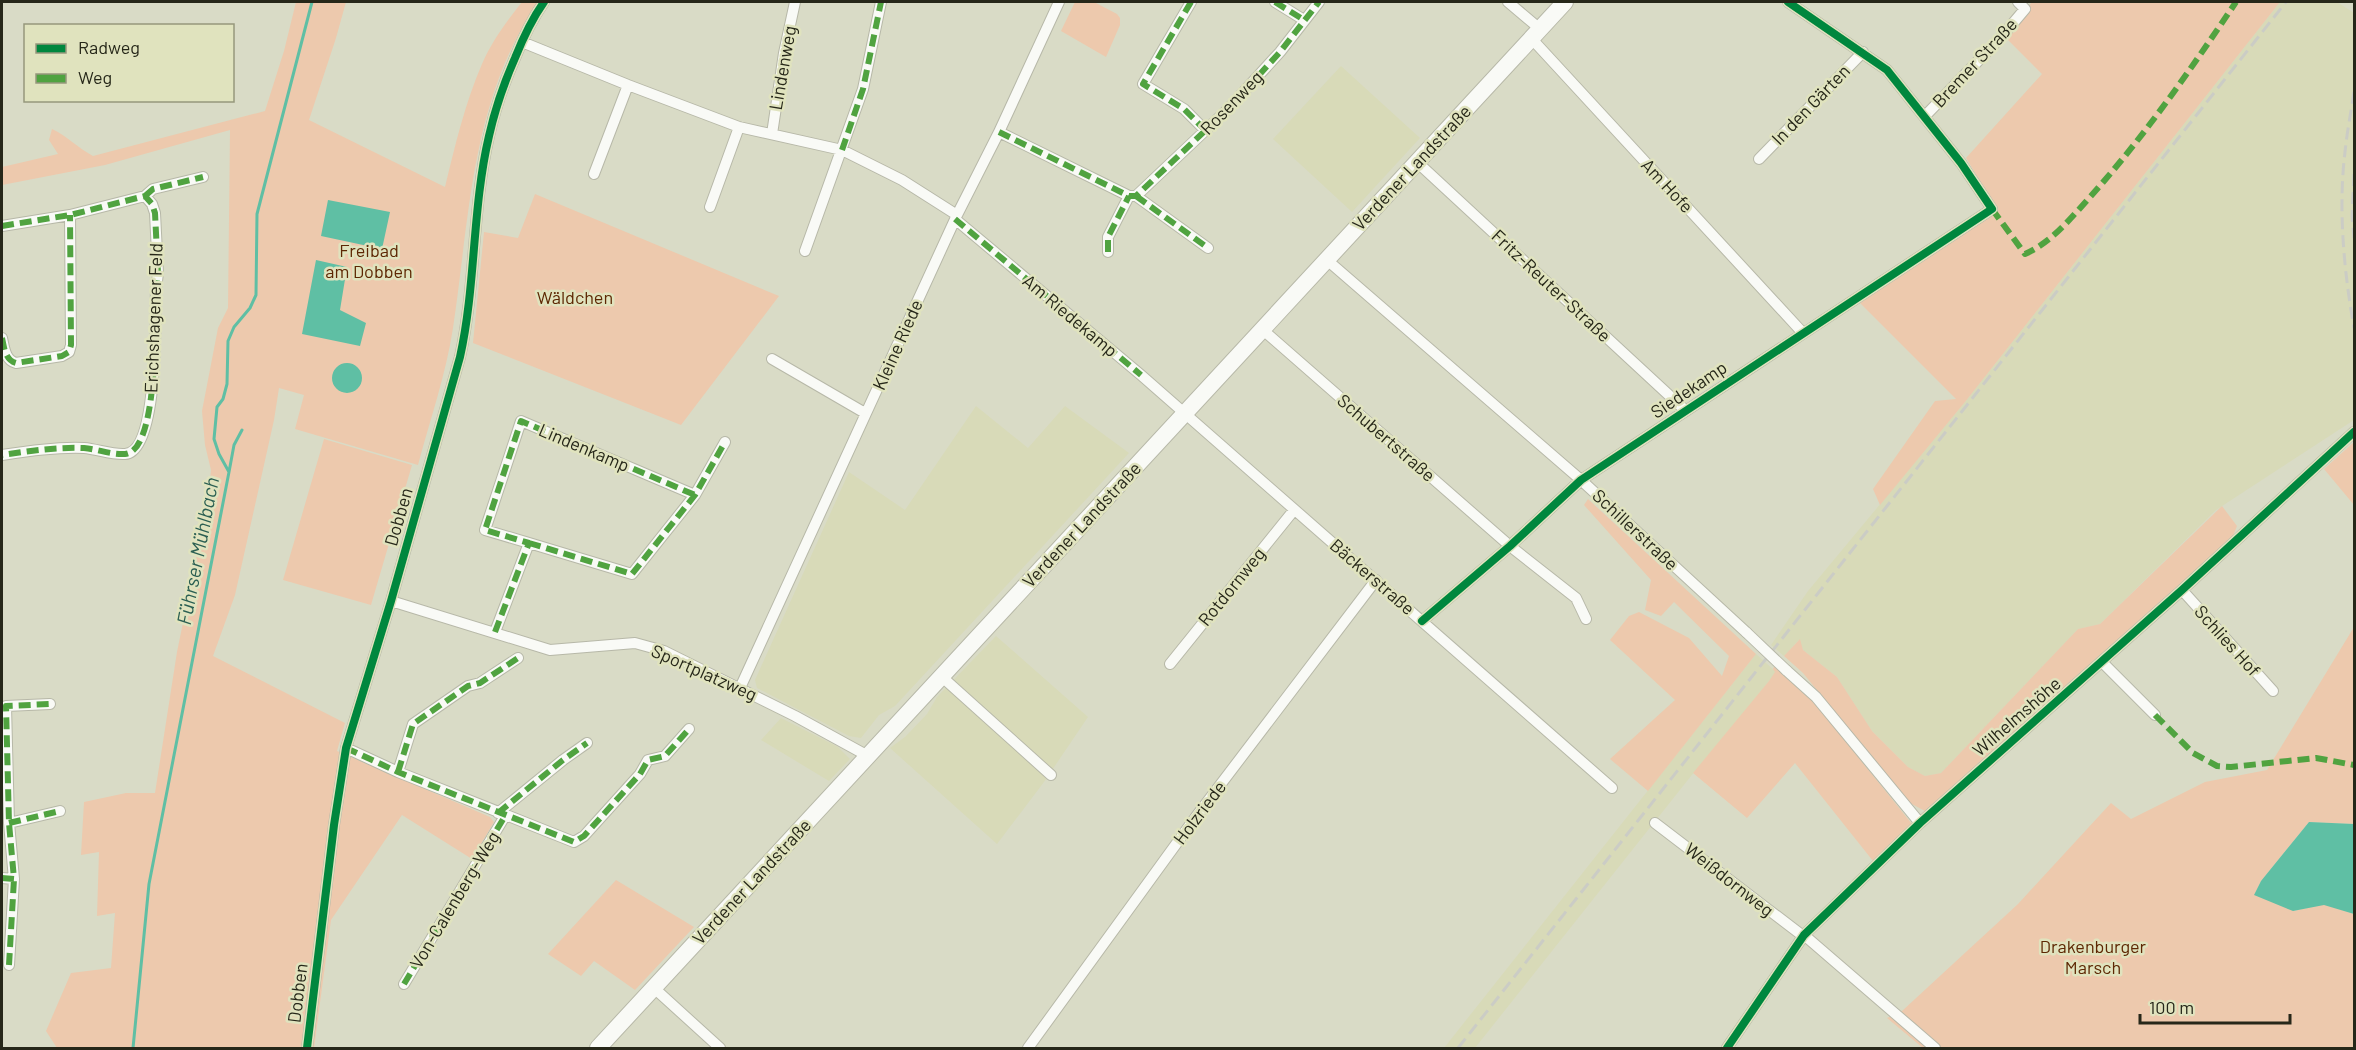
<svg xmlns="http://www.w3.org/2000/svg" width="2356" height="1050" font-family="Barlow,sans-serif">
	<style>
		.built { fill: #d8dab8 }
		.green { fill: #edc9ad }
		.water { fill: #5fbfa4 }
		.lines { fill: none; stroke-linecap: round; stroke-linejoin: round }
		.stream { stroke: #5fbfa4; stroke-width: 3 }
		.minor-casing { stroke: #b7b8a8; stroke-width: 12 }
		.primary-casing { stroke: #b7b8a8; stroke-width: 18 }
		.minor { stroke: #f9faf6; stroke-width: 10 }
		.primary { stroke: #f9faf6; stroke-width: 16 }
		.rail { stroke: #cbccc5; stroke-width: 3; stroke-dasharray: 12 6; stroke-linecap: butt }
		.minor-bridge-casing { stroke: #b7b8a8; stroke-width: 12; stroke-linecap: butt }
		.minor-bridge { stroke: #f9faf6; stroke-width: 10 }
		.quiet { stroke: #50a340; stroke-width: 6; stroke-dasharray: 12 6; stroke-linecap: butt }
		.cycleway-casing { stroke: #e0e3be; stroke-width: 11 }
		.cycleway { stroke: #00873e; stroke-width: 8 }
		.labels { text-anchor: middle; stroke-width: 5; stroke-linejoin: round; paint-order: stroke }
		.street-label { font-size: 18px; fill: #262719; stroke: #e0e3be }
		.park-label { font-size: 18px; fill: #5d2703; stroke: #e0e3be }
		.water-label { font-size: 20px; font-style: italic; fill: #2b5f52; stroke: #e0e3be }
	</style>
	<rect width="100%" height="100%" fill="#d9dbc6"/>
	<path class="built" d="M2280,2H2337L2354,13V420L2216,510L2100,624L2078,629L1941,773L1925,776L1908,767L1872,731L1837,677L1803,650L1799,640L1784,656L1771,645L1808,591L1965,402Z
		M1341,66L1420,138L1352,212L1273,139Z
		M976,406L1028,448L1065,406L1129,453L895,706L879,715L861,738L849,736L757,688L755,680L849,472L905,510Z
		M996,636L1088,717L1044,782L997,844L890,748L905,737L927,714L937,697Z
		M1756,654L1776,672L1752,703L1691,776L1475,1048H1444Z
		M781,718L838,747L850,759L829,781L761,740Z"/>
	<path class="green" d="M296,2H346L336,38L309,120L445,187C455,146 465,103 482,64C492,41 507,21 522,2H538C471,100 470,215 453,328C446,374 430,420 418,465L295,429L304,395L279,388L274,420L235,595L213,656L345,723L337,751L490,817L494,822L472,859L402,815L331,920L314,1048H57L46,1031L71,973L111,968L115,913L97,916L99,852L81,855L84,802L126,793H155L177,652L208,500L211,470L205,445L202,411L218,328L228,308L230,130L105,165L2,185V167L58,154L49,140L52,129C67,136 78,148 93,156L265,111L284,51Z
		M1075,2H1094L1117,14L1120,18V25L1106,57L1061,31Z
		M2032,2H2280L1965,402L1880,505L1873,489L1935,401L1956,399L1859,302L1998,211L1966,158L2042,74L2003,35Z
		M535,194L779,296L681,425L473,343L484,232L518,238Z
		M324,439L412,465L371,605L283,580Z
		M2354,442V505L2324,469Z
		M1588,499L1756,654L1648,791L1610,759L1675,700L1610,640L1629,616L1639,612L1689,638L1722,676L1729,656L1674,602L1661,616L1645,610L1651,580L1584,505Z
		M2222,506L2237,526L2233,536L2098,660L1925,811L1908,802L1803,673L1784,656L1800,639L1803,650L1837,677L1872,731L1908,767L1925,776L1941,773L2078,629L2100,624Z
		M2354,627V824L2309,822L2261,881L2255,894L2294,911L2324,904L2354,914V1048H1923L1887,1018L1902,1011L2018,904L2111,803L2131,819L2205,782L2267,770Z
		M1775,665L1809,696L1912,824L1873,861L1795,763L1747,818L1693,773L1769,681L1775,672L1773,669Z
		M616,880L694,927L635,990L594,961L581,976L548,954Z"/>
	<path class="water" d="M328,200L390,212L382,249L321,236Z
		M316,260L347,267L340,310L366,323L360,346L302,334Z
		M332 378a15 15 0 1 1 30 0a15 15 0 1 1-30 0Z
		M2309,822L2354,824V914L2324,905L2293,911L2254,895L2261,881Z"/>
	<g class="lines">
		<path class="stream" d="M229,472L234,445L242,430
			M133,1048L149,884L229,472L219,454L214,439L217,407L223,399L227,384L228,341L234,327L250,308L256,295L257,214L312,2"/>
		<g class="minor-casing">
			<path id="minor" d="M1191,2L1143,84L1184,109L1206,131
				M1275,2L1304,20
				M1508,2L1540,29
				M1531,38L1802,332
				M522,42L628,85L739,127L842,150L902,180L957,215
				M1925,116L2003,35L2025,9L2018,2
				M999,132L1129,196H1136L1228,109L1280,52L1319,2
				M772,134L784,53L795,2
				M1759,159L1863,52
				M1417,162L1685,410
				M594,174L628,85
				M145,196L153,189L203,177
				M1136,196L1208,248
				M710,207L739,127
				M955,219L1141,375L1612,788
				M2,226L70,215L145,196L152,204L155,213L158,273L156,289C155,314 159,452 125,454C112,455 97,449 84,448C56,447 29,451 2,455
				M805,251L863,89L881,2
				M1108,252V237L1129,196
				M1327,260L1581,480L1747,633
				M1263,330L1510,546L1576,598L1586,619
				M2,338C4,347 5,360 16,363L62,356L69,352L71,345L70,215
				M772,359L865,413
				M529,543L632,574L695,495L725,442
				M2182,590L2273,691
				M391,601L550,650L635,643L664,651L795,716L868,756
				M1422,621L1510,546L1581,480L1992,209L1961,163L1887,70L1788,2
				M495,632L529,543L485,530L521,421L695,495
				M2102,662L2155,715
				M1170,664L1294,510
				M1786,670L1816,697L1920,823
				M941,676L1051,775
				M740,688L957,215L999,132L1059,2
				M346,748L398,772L574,842L584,836L640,774L648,760L665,756L689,729
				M398,772L413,724L468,686L480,683L518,658
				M498,813L563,760L587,743
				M9,823L60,811
				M1655,823L1803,936
				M2,878L14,879L9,823L6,706L50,704
				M1804,935L1935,1048
				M9,965L14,879
				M404,984L505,816
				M654,988L720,1048
				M307,1048L334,825L346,748L391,601L460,357C476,285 472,208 489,136C495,109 504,83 515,58C523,38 532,19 544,2
				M1028,1048L1195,818L1376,580
				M1727,1048L1804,935L1920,823L2182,590L2354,432"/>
		</g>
		<g class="primary-casing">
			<path id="primary" d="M598,1048L1565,2"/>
		</g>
		<use href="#minor" class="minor"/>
		<use href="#primary" class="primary"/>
		<path class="rail" d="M2354,92C2351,112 2347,132 2345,152C2338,209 2344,272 2354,328
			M2354,174L2352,216L2354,238
			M1458,1048L2286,2"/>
		<g class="minor-bridge-casing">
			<path id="minor-bridge" d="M1747,633L1786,670"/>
		</g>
		<use href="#minor-bridge" class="minor-bridge"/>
		<path class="quiet" d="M1191,2L1143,84L1184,109L1206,131
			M1275,2L1304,20
			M999,132L1129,196H1136L1228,109L1280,52L1319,2
			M842,150L863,89L881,2
			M145,196L153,189L203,177
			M1136,196L1208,248
			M1992,209L2025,254C2052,242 2070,219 2090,197C2144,137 2191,69 2236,2
			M955,219L1141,375
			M2,226L70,215L145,196L152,204L155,213L158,273L156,289C155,314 159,452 125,454C112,455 97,449 84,448C56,447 29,451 2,455
			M1108,252V237L1129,196
			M2,338C4,347 5,360 16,363L62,356L69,352L71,345L70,215
			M529,543L632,574L695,495L725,442
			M495,632L529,543L485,530L521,421L695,495
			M2155,715L2193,753L2217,766L2231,767L2316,758L2354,765
			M346,748L398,772L574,842L584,836L640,774L648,760L665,756L689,729
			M398,772L413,724L468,686L480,683L518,658
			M498,813L563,760L587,743
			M9,823L60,811
			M2,878L14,879L9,823L6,706L50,704
			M9,965L14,879
			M404,984L505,816"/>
		<g class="cycleway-casing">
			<path id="cycleway" d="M1422,621L1510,546L1581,480L1992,209L1961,163L1887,70L1788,2
				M307,1048L334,825L346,748L391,601L460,357C476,285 472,208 489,136C495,109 504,83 515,58C523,38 532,19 544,2
				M1727,1048L1804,935L1920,823L2182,590L2354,432"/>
		</g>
		<use href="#cycleway" class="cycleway"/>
	</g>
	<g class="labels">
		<g class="street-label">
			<text transform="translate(1975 63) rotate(-47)" y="6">Bremer Straße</text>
			<text transform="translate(783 68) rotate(-80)" y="6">Lindenweg</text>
			<text transform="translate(1232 103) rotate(-46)" y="6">Rosenweg</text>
			<text transform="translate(1811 105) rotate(-46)" y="6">In den Gärten</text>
			<text transform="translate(1412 168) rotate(-47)" y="6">Verdener Landstraße</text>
			<text transform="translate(1667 186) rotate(47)" y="6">Am Hofe</text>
			<text transform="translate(1551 286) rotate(43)" y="6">Fritz-Reuter-Straße</text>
			<text transform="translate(1070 316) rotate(40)" y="6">Am Riedekamp</text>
			<text transform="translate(154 318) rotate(-88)" y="6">Erichshagener Feld</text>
			<text transform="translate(898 345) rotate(-66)" y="6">Kleine Riede</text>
			<text transform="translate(1689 390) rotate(-34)" y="6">Siedekamp</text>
			<text transform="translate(1386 438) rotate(41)" y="6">Schubertstraße</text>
			<text transform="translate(584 448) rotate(23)" y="6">Lindenkamp</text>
			<text transform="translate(399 517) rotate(-74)" y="6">Dobben</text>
			<text transform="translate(1082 525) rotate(-47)" y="6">Verdener Landstraße</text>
			<text transform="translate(1635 530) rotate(43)" y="6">Schillerstraße</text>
			<text transform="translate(1372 577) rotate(41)" y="6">Bäckerstraße</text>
			<text transform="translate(1232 587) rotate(-51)" y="6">Rotdornweg</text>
			<text transform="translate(2227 641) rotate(48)" y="6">Schlies Hof</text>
			<text transform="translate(704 673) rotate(24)" y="6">Sportplatzweg</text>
			<text transform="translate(2017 717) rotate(-41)" y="6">Wilhelmshöhe</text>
			<text transform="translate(1200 813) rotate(-53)" y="6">Holzriede</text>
			<text transform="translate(1729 880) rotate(38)" y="6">Weißdornweg</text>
			<text transform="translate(752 882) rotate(-47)" y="6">Verdener Landstraße</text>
			<text transform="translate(455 900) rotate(-59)" y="6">Von-Calenberg-Weg</text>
			<text transform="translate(298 993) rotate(-83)" y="6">Dobben</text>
		</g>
		<g class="park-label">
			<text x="369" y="257">Freibad<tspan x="369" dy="21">am Dobben</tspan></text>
			<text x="575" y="304">Wäldchen</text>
			<text x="2093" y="953">Drakenburger<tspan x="2093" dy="21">Marsch</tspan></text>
		</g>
		<g class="water-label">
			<text transform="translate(198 551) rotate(-79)" y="7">Führser Mühlbach</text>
		</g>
	</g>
	<rect width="2356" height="1050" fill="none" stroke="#262719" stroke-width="6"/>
	<rect x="24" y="24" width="210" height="78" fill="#e0e3be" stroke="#96987c" stroke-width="1.5"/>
	<rect x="36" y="44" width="30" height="9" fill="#00873e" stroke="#96987c" stroke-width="1.5"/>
	<text x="78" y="54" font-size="18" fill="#262719">Radweg</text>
	<rect x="36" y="74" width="30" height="9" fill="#50a340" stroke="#96987c" stroke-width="1.5"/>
	<text x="78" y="84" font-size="18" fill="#262719">Weg</text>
	<path d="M2140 1014v9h150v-9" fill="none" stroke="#262719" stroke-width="3"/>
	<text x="2149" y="1014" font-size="18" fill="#262719" stroke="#e0e3be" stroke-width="4.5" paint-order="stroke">100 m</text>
</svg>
